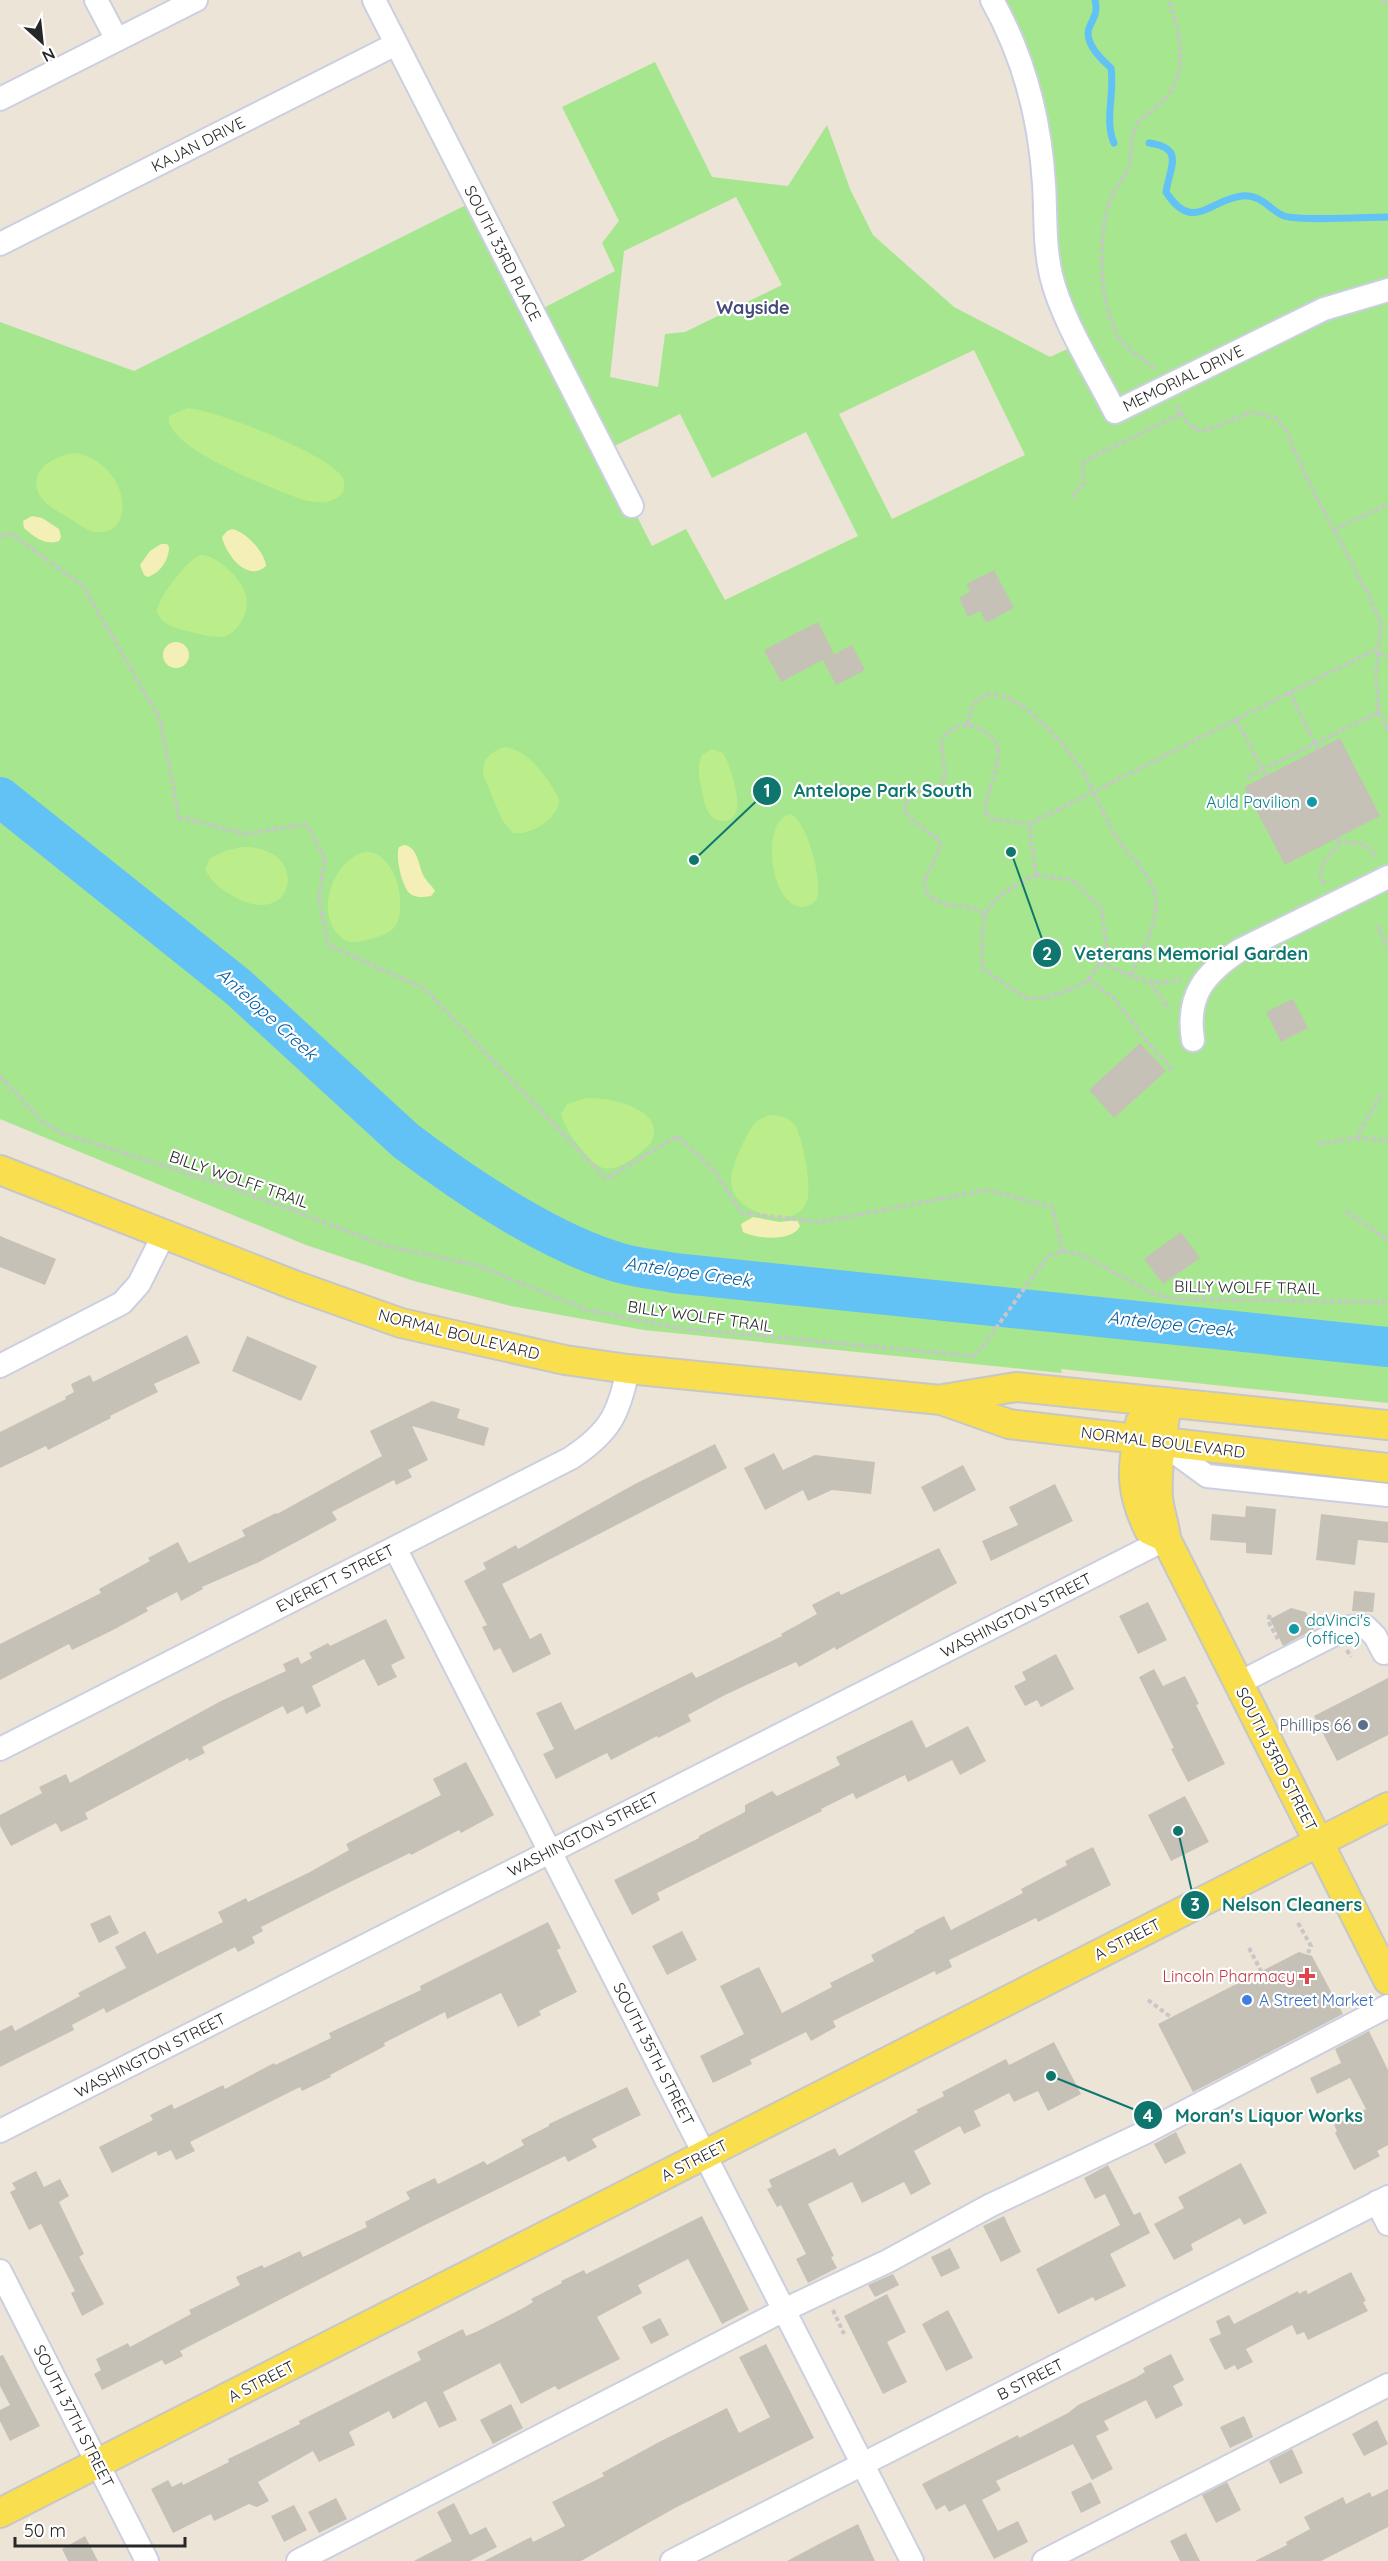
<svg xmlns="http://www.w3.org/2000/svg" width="1388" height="2561" font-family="Quicksand,sans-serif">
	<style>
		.green { fill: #a5e68f; fill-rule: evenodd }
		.sand { fill: #f3efb7 }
		.pitch { fill: #bbee8a }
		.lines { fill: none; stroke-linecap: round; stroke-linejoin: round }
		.stream { stroke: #62c2f5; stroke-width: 7 }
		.river { stroke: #62c2f5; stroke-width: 40 }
		.building { fill: #c6c1b7 }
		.minor-casing { stroke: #cccfe2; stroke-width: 26 }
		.major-casing { stroke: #c7c7c7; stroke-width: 32 }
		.path { stroke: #c7c7c7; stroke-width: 4; stroke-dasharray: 4.5 3; stroke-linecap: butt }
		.minor { stroke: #fff; stroke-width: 22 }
		.major { stroke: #f9df4e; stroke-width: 28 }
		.culture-dot { fill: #0f9aa8; stroke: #fff; stroke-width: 2 }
		.service-dot { fill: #5c6f8a; stroke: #fff; stroke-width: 2 }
		.health-dot { fill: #e0444e; stroke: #fff; stroke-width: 2 }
		.shop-dot { fill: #3f7fe0; stroke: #fff; stroke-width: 2 }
		.labels { text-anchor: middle; stroke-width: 4.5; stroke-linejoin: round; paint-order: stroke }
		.street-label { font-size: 16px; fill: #272727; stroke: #fff }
		.culture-label { font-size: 16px; fill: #0d838f; stroke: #fff; text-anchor: end }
		.service-label { font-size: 16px; fill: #4e5e75; stroke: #fff; text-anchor: end }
		.health-label { font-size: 16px; fill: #be3a42; stroke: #fff; text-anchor: end }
		.shop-label { font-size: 16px; fill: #366cbe; stroke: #fff; text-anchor: start }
		.neighbourhood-label { font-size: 18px; font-weight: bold; fill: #454a7a; stroke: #fff }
		.water-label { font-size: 18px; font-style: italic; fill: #055c9d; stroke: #fff }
		.leader { fill: none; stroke: #0f766e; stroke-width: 2 }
		.callout-dot { fill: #0f766e; stroke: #fff; stroke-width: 2 }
		.mark-label { font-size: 18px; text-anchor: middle; font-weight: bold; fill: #fff }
		.callout-label { font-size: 18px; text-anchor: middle; font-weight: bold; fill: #0f766e; stroke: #fff; stroke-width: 4.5; stroke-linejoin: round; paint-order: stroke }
	</style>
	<rect width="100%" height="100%" fill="#ebe4d7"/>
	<path class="green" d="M992,0H1388V1403L1061,1369L1062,1373L644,1330L511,1306L414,1281L306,1245L0,1119V322L134,371L476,200L534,313L615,271L602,243L619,221L562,107L655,62L712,177L788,186L827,125L850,189L873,235L954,307L1050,357L1080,343L1071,326L1044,186ZM736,197L782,285L685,332L665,334L658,387L610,377L624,251ZM974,350L1025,455L892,519L839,414ZM680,414L712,478L806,432L858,536L725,600L686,529L652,546L604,451Z"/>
	<path class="sand" d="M32,516L42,518L59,529L61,537L59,541C46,546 34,537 24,528L23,521Z
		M232,529C245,531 265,552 266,566C248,583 226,555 222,537L227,531Z
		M161,544H167L169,547C169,560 160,573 148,577L144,575L140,565L150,551Z
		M163 655a13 13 0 1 1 26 0a13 13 0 1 1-26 0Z
		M404,845C419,847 418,868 425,878C428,883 432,886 435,891L431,896C425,897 418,898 412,895C402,890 395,856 399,847Z
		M753,1217L780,1222L797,1220L800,1226C793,1242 756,1239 743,1232L741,1224Z"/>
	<path class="pitch" d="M188,408C221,412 314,449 338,472C345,478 345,485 343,493C331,505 319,503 303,500C278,490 162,448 169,416Z
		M76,453C131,464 137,538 95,532C85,530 76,522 67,517C56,510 41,503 37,489C31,467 59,454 76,453Z
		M200,555C217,555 243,579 246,596C250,612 237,637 219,637C210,637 200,634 191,632C177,628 164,627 157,612C156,600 188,559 200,555Z
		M505,747C529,750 548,778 559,799C560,817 531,836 513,833L502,820L483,774C482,759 491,751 505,747Z
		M712,749L723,753C730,765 741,799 736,812C734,817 731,820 726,821C707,824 704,801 701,787C699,776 697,766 702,755Z
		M791,814C808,823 824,884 816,901C775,934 754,820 791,814Z
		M243,847C313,846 295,934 231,895C220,888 211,882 205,869L210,858L228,850Z
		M364,852C397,849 409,910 394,928C388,934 381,936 373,938C366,940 358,943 351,942C344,941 340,937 336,932C317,907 334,861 364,852Z
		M587,1098C610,1097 668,1109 651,1143C640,1154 615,1176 599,1166C591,1162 585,1153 579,1146C571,1136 564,1126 561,1114L567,1104Z
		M769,1115C778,1115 788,1117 794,1124C803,1136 812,1187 807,1201C796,1228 760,1217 743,1204C736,1198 731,1189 731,1180C730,1169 748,1129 756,1122C760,1119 765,1117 769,1115Z"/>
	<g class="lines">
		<path class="stream" d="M1095,0C1098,12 1094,17 1089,28C1084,43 1101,59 1111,68C1115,93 1104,120 1114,143
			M1149,143C1185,148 1170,166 1166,192C1193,234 1210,199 1242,196C1261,194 1269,209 1282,215C1295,222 1368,217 1388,217"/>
		<path class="river" d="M0,797L238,987L406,1141C464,1185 554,1246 624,1264C640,1268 657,1270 674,1273L1388,1347"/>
	</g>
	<path class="building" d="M994,570L1014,608L986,623L980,611L968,617L959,598L970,592L966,584Z
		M818,622L834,654L781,682L764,650Z
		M852,645L865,670L836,685L823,660Z
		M1340,738L1380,816L1285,865L1244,787Z
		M1293,999L1308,1028L1281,1042L1266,1012Z
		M1140,1043L1166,1071L1114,1118L1089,1090Z
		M1181,1232L1200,1258L1163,1284L1144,1259Z
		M0,1236L56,1259L45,1285L0,1267Z
		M187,1335L200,1363L154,1384L158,1392L110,1416L111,1418L48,1450L46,1446L0,1468V1432L66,1399L65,1397L74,1392L71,1384L90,1375L93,1382Z
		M247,1336L317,1366L301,1401L232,1371Z
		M432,1401L460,1409L457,1418L489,1428L484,1446L412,1426L428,1460L408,1470L412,1477L396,1485L394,1480L332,1512L337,1520L259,1562L202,1587L203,1589L181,1601L177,1592L146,1608L148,1611L113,1630L72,1650L69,1644L0,1680V1644L101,1593L99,1589L150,1561L148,1558L178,1542L189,1563L245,1536L242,1530L276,1513L277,1514L382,1456L370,1431Z
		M715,1444L727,1468L502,1584L530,1639L541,1633L551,1654L513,1673L500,1648L494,1651L482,1627L487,1625L464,1581L486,1569L483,1563L516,1545L518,1549L635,1484Z
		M774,1453L783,1470L815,1455L875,1462L871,1494L832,1490L808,1501L803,1490L765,1510L744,1468Z
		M963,1465L976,1490L934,1512L921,1487Z
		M1055,1484L1073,1521L991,1561L982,1541L1018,1525L1009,1507Z
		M1246,1506L1276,1509L1272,1555L1246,1553V1543L1210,1540L1212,1514L1245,1517Z
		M1321,1514L1388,1522V1543L1358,1540L1355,1565L1316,1560Z
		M939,1548L957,1583L836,1650L835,1647L799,1667L796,1662L725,1695L688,1715L691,1721L658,1738L657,1736L611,1760L607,1753L556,1779L543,1754L554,1749L536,1713L561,1702L575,1730L692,1672L696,1678L782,1636L781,1634L817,1614L812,1605L839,1591L841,1595Z
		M1354,1591L1375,1593L1373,1612L1352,1611Z
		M1148,1602L1167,1640L1138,1654L1119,1616Z
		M1291,1608L1306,1612L1314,1629L1283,1646L1270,1619Z
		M386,1619L405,1658L391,1665L397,1677L378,1686L364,1659L312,1686L321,1706L306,1714L303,1706L287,1714L283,1706L202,1747L205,1753L189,1761L188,1758L85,1813L88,1819L61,1832L56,1823L11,1846L0,1826V1815L42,1793L39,1787L66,1774L70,1783L221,1701L286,1671L283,1664L298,1657L301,1664L312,1658L309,1653L328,1643L330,1646Z
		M1056,1654L1074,1689L1041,1707L1037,1700L1025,1706L1014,1686L1026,1680L1022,1672Z
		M1154,1669L1163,1686L1185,1676L1199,1704L1196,1705L1225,1764L1188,1782L1171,1749L1174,1748L1139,1677Z
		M1388,1678V1735L1337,1761L1314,1716Z
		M912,1720L926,1748L968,1726L986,1761L960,1775L952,1760L908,1782L905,1775L856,1799L853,1793L821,1809L822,1811L657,1893L660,1900L632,1915L614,1880L699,1838V1836L745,1812V1805L772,1791L777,1796L840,1765L836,1757Z
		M466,1762L494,1815L461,1833L459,1830L411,1855L410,1853L348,1883L261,1927L263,1931L252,1937L255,1943L238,1952L235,1947L106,2013L104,2008L72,2025L74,2030L0,2067V2031L12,2025L15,2031L80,1996L78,1993L126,1968L115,1947L145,1931L157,1954L223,1922L218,1912L246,1898L248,1902L310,1872L349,1850L346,1844L441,1795L433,1779Z
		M1185,1796L1209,1842L1171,1861L1148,1815Z
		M1093,1847L1111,1885L1038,1922L1036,1918L949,1960L952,1967L936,1975L935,1971L833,2021L836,2027L811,2041L806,2032L750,2060L752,2064L713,2083L700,2056L744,2034L720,1986L759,1967L782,2013L832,1987L830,1983L874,1961L871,1955L915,1932L914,1931L944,1916L951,1930L1023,1893L1021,1889L1067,1865L1065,1861Z
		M110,1915L119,1933L99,1943L90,1924Z
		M548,1922L561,1948L557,1950L577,1992L539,2011L541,2015L518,2027L501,1993L447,2019L445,2012L384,2043L385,2046L330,2075L331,2077L302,2091L300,2087L190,2142L195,2151L176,2160L171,2150L158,2156L156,2151L112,2173L99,2147L153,2120L150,2115L172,2104L174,2109L223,2085L225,2089L274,2063L275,2065L331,2038L329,2033L421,1990L420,1986Z
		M682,1931L697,1960L667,1975L652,1946Z
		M1299,1952L1312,1956L1343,2014L1193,2092L1158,2024Z
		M1369,2031L1388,2070V2145L1377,2151L1380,2156L1354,2170L1335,2133L1337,2131L1334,2125L1366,2109L1350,2078L1317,2094L1310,2078L1341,2063L1335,2049Z
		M1054,2042L1081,2094L1048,2111L1038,2091L1014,2102L1009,2093L974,2111L981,2126L964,2134L960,2126L914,2151L931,2184L911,2195L904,2182L862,2203L852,2182L808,2204L834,2256L831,2257L837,2268L808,2283L796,2259L806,2254L781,2205L777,2207L767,2189L772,2187L769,2180L835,2148L839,2156L918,2112L916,2110L944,2096L942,2092L1006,2059L1009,2065Z
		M627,2087L641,2115L592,2139L597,2147L568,2162L565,2156L423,2226L180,2351L183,2356L165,2365L162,2360L102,2390L94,2374L101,2370L96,2359L128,2343L130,2347L191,2314L189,2310L240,2285L236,2277L262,2265L264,2268L300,2251L303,2257L367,2227L365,2222L410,2199L406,2192L435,2178L438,2184L484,2161L487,2165L524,2145L521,2140L549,2126V2124Z
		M1176,2132L1186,2153L1165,2164L1154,2144Z
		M1241,2163L1267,2213L1244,2225L1240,2218L1191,2244L1193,2250L1174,2260L1154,2224L1184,2208L1178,2197Z
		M1108,2165L1134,2215L1140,2212L1150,2233L1110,2254L1126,2286L1095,2301L1093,2297L1058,2314L1036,2269L1120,2225L1105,2194L1095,2199L1084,2178Z
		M36,2171L44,2187L60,2179L69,2196L59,2202L84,2254L79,2257L104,2304L82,2316L71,2293L75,2291L41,2224L29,2230L10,2192L16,2189L12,2183Z
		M702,2216L749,2310L722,2324L688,2259L638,2285L642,2293L597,2317L620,2359L558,2390L555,2386L521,2404L500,2363L443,2392L457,2420L439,2428L426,2401L393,2419L389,2411L349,2432L355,2445L319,2462L313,2451L258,2482L269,2501L257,2507L249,2504L214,2521L211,2514L173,2533L151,2489L168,2480L172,2487L182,2482L183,2485L229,2462L228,2459L300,2424L299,2421L421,2360L417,2352L463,2329L466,2336L476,2332L525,2307L533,2302L531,2299L562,2283L561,2281L584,2270L586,2274Z
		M1004,2216L1021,2252L1001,2262L983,2226Z
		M950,2248L960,2268L941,2277L931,2257Z
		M1351,2272L1366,2301L1363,2302L1368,2311L1308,2340L1304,2332L1297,2335L1292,2325L1246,2349L1253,2362L1237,2370L1235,2365L1225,2370L1209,2339L1221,2334L1216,2321L1229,2315L1234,2324L1298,2291L1299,2294L1306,2290L1308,2294Z
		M893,2274L899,2285L875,2297L868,2285Z
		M887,2294L906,2332L887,2342L907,2382L883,2394L844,2316Z
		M948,2310L973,2358L946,2371L922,2324Z
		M660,2318L669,2335L651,2344L642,2327Z
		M766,2344L814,2438L675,2508L581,2561H484L531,2537L533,2542L565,2526L552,2502L604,2476L602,2473L661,2441L727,2408L739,2433L770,2417L739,2357Z
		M1171,2354L1184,2380L1173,2386L1183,2405L1156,2419L1146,2400L1104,2421L1109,2430L1096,2436L1113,2469L1092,2480L1073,2444L996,2481L1001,2490L982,2500L998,2531L1018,2521L1028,2542L994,2559L965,2504L949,2512L945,2505L936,2510L922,2484L1018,2435L1019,2438L1068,2413L1078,2405L1135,2378L1145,2372L1143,2368Z
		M3,2355L40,2426L10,2441L0,2421V2410L10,2405L0,2386V2356Z
		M511,2404L523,2428L493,2444L480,2420Z
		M1244,2416L1253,2437L1230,2448L1220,2427Z
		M1377,2420L1388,2444L1364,2456L1352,2434Z
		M1292,2449L1303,2473L1280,2484L1269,2461Z
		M1091,2482L1101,2503L1081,2513L1071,2492Z
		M1227,2482L1241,2510L1216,2523L1202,2495Z
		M1388,2489V2527L1321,2561H1255L1287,2545L1286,2542L1310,2529L1304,2517L1343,2497L1346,2504L1370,2492L1372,2497Z
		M336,2498L347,2519L319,2533L308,2512Z
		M454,2503L470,2535L486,2527L497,2547L470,2561H414L452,2541L437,2512Z
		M294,2505L307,2530L284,2542L271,2516Z
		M858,2524L875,2561H787L819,2544Z
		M1186,2533L1200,2561H1180L1170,2541Z
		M85,2536L98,2561H68L62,2549Z"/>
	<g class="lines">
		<g class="minor-casing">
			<path id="minor" d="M96,0L117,40
				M374,0L632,506
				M992,0C1024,57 1040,119 1044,184C1046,215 1044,245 1051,275C1062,321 1094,370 1115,412L1324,309L1388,290
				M0,99L196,0
				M0,244L396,44
				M1193,1040C1186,995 1205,973 1240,950L1388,877
				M0,1366L122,1303L139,1284L164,1234
				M1162,1443L1207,1476L1388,1495
				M395,1548L912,2561
				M1239,1683L1349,1627H1366L1375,1636L1384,1653
				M0,1749L571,1458C610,1432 619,1414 628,1369
				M0,2131L1166,1539
				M1377,2202L1388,2224
				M0,2271L147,2561
				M298,2561L784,2310L888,2261L991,2205L1144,2133L1388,2006
				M672,2561L1388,2197
				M1044,2561L1388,2385"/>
		</g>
		<g class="major-casing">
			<path id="major" d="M0,1170L294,1285L401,1323L489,1343L565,1360L628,1369L941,1400L1009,1424L1388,1468
				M943,1399L1016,1387L1388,1425
				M1167,1402C1163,1433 1156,1466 1158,1497C1159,1512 1165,1524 1166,1539L1388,1980
				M1140,1423C1133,1468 1128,1487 1149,1530L1162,1536
				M0,2513L1388,1807"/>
		</g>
		<path class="path" d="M1382,0L1388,6
			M1154,369C1145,357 1128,352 1120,339C1098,304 1096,234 1112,196C1116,185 1127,175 1130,164C1132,153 1130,139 1135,128C1142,115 1155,110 1164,100C1190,72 1180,32 1169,0
			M1177,406L1186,421L1194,429L1207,430L1252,412L1276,418L1286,431L1309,483L1368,594L1381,623L1376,675L1379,712L1388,731
			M1072,497L1084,483L1082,465L1086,460L1181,414
			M1334,530L1388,504
			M0,536L12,534L83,586L160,719L179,817L246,834L306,824L325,858L319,897L328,945L425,989L606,1179L677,1136L711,1167L742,1213L820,1222L987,1190L1052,1207L1063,1251
			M1379,654L1388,656
			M1289,692L1318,749
			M1236,719L1266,776
			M967,725C980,651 1055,731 1075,760C1083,770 1088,781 1093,792L1029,824L1036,874
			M1247,777L1379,712
			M1337,838L1340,843
			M1036,875L1073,880L1101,908L1107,946L1100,962L1093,974L1082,985L1046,998H1026L983,969C980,910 983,900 1036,875Z
			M1324,884L1320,875L1324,862L1340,843C1357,842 1367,841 1376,858
			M984,914C971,903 954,909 939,902C905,886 943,860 940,842C932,829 883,814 916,793C924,788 935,789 943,783L945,773L941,742C945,733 952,727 962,726C969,724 978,727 984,731C1016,748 984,787 985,812L991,819L1029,824
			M1378,926L1388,949
			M1100,962C1129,974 1149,989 1181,979
			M1131,975C1140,954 1156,929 1156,905C1156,875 1131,861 1117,838C1108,824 1101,807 1093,792L1372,651L1379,650
			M1088,979L1115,999L1141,1034L1173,1071
			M1151,984L1169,1009
			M0,1076L43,1122L59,1132L230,1187L387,1246L476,1265L587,1310L677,1328L973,1356L981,1349L1044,1261L1051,1255L1063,1251L1083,1255L1151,1293L1173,1299L1388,1302
			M1356,1138L1388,1140
			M1318,1144L1356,1138L1382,1093
			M1346,1211L1388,1240
			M1270,1615L1268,1621L1278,1639
			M1347,1650L1351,1657
			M1298,1923L1311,1946L1308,1953
			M1249,1948L1261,1971
			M1148,2000L1172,2018
			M833,2310L844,2334"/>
		<use href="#minor" class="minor"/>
		<use href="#major" class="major"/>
	</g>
	<g class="culture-dot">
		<circle cx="1312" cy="802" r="6"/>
		<circle cx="1294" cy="1629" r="6"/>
	</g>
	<circle class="service-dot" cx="1363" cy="1725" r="6"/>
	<path class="health-dot" d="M1304 1967h6v6h6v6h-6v6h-6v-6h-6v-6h6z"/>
	<circle class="shop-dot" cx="1247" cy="2000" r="6"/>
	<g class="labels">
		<g class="street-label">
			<text transform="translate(198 144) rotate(-27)" y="6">KAJAN DRIVE</text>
			<text transform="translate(503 253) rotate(63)" y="6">SOUTH 33RD PLACE</text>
			<text transform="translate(1183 378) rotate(-26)" y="6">MEMORIAL DRIVE</text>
			<text transform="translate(239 1179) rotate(19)" y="6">BILLY WOLFF TRAIL</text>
			<text transform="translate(1247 1287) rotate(1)" y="6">BILLY WOLFF TRAIL</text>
			<text transform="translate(700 1316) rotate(8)" y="6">BILLY WOLFF TRAIL</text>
			<text transform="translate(459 1334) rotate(14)" y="6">NORMAL BOULEVARD</text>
			<text transform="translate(1163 1442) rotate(7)" y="6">NORMAL BOULEVARD</text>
			<text transform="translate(335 1578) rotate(-27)" y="6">EVERETT STREET</text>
			<text transform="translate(1016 1615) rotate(-27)" y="6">WASHINGTON STREET</text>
			<text transform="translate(1277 1759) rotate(63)" y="6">SOUTH 33RD STREET</text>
			<text transform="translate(583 1834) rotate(-27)" y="6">WASHINGTON STREET</text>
			<text transform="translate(1127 1939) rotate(-27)" y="6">A STREET</text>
			<text transform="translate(654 2054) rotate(63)" y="6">SOUTH 35TH STREET</text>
			<text transform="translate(150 2055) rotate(-27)" y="6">WASHINGTON STREET</text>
			<text transform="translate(694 2160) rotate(-27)" y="6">A STREET</text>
			<text transform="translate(1030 2379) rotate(-27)" y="6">B STREET</text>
			<text transform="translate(261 2381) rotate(-27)" y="6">A STREET</text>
			<text transform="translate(74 2416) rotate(63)" y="6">SOUTH 37TH STREET</text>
		</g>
		<g class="culture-label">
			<text x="1300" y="808">Auld Pavilion</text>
			<text x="1306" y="1626" text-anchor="start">daVinci's<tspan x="1306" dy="18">(office)</tspan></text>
		</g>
		<g class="service-label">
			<text x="1351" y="1731">Phillips 66</text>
		</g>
		<g class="health-label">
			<text x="1295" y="1982">Lincoln Pharmacy</text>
		</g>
		<g class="shop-label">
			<text x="1259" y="2006">A Street Market</text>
		</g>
		<g class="neighbourhood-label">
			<text x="753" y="314">Wayside</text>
		</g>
		<g class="water-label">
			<text transform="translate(267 1014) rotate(42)" y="6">Antelope Creek</text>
			<text transform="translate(688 1272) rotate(8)" y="6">Antelope Creek</text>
			<text transform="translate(1171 1324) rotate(6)" y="6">Antelope Creek</text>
		</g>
	</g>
	<path class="leader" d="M694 860L767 791M1011 852L1047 953M1178 1831L1195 1905M1051 2076L1148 2115"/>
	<g class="callout-dot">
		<circle cx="694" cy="860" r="6"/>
		<circle cx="1011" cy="852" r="6"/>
		<circle cx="1178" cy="1831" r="6"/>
		<circle cx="1051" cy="2076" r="6"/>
		<circle cx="767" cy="791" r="15"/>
		<circle cx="1047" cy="953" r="15"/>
		<circle cx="1195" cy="1905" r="15"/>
		<circle cx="1148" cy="2115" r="15"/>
	</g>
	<g class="mark-label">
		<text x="767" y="797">1</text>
		<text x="1047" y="960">2</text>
		<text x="1195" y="1911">3</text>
		<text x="1148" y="2122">4</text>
	</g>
	<g class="callout-label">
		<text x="883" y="797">Antelope Park South</text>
		<text x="1191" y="960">Veterans Memorial Garden</text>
		<text x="1292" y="1911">Nelson Cleaners</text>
		<text x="1269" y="2122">Moran's Liquor Works</text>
	</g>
	<g transform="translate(42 42) rotate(153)" stroke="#ffffff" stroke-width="4.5" paint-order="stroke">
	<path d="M0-4.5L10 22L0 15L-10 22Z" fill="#272727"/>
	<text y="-9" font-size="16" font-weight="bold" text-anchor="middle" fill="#272727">N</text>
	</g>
	<path d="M15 2537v9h170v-9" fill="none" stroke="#272727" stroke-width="3"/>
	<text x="24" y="2537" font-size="18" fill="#272727" stroke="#ffffff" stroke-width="4.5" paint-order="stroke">50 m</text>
</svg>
